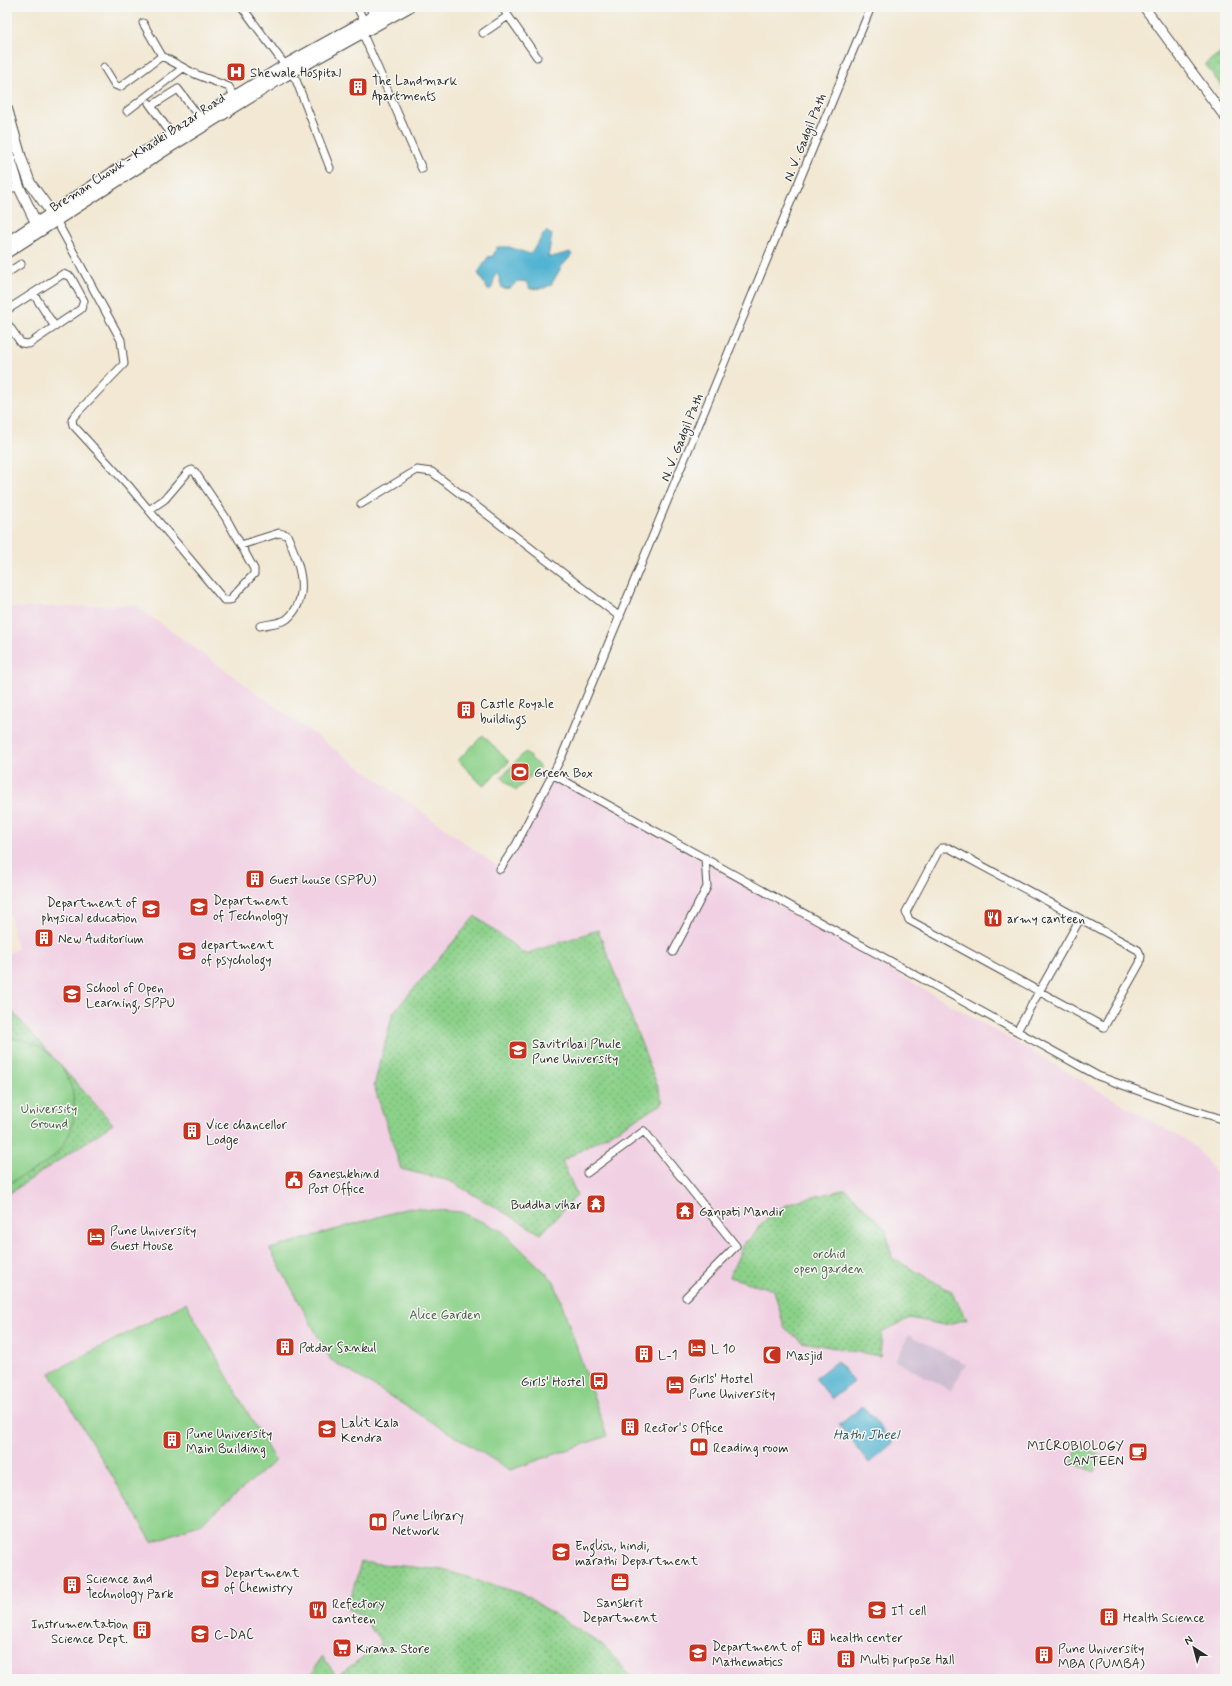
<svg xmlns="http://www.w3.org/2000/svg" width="1232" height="1686" font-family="Mynerve,sans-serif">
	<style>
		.built { fill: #f1d0e3 }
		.industrial { fill: #cebed1 }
		.grass { fill: url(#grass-dots); stroke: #5c7e5a }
		.garden { fill: #8cd18a; stroke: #5c7e5a }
		.water { fill: #53b4d2; stroke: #3f707e }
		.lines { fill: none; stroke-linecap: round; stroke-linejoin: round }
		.minor-casing { stroke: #494744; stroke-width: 9 }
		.tertiary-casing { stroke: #494744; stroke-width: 11 }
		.secondary-casing { stroke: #494744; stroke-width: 12 }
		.primary-casing { stroke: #494744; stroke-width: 13 }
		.minor { stroke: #fff; stroke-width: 7 }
		.tertiary { stroke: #fff; stroke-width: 9 }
		.secondary { stroke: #fff; stroke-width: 10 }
		.primary { stroke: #fff; stroke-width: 11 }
		.labels { text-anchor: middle; stroke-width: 3; stroke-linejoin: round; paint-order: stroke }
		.poi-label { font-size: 13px; fill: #2b2b2b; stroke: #f6f6f2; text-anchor: start }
		.street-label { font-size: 13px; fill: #2b2b2b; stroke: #f6f6f2 }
		.park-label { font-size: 13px; fill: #485d48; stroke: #f6f6f2 }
		.water-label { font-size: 14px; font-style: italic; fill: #395b65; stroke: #f6f6f2 }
	</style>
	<defs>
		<pattern id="grass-dots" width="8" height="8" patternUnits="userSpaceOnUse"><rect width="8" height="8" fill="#8cd18a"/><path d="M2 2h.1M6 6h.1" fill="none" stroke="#73aa71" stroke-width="1.8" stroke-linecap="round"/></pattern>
	</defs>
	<rect width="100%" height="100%" fill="#f6f6f2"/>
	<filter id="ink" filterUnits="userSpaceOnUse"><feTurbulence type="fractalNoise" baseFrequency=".025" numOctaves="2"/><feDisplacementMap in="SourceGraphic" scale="8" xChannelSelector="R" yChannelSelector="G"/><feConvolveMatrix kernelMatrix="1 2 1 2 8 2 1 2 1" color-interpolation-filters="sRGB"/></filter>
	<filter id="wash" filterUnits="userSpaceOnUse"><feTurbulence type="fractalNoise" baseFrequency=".012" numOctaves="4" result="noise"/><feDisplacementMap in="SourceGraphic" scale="16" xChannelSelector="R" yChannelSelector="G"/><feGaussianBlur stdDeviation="0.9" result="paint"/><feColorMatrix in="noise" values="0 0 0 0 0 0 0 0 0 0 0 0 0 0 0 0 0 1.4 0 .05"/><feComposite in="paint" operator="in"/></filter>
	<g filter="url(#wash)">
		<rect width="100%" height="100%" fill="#f2e8d3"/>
		<path class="built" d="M135,605L501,869L552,774L1195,1146L1225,1184V1679H7V954L17,949L7,903V608Z"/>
		<path class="industrial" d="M909,1335L966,1364L951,1390L895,1361Z"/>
		<path class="grass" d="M1225,49V91L1205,64Z
			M475,916L525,954L598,930L664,1103L562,1161L577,1195L541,1234L450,1181L401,1169L374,1086L393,1013Z
			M7,1006L113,1124L7,1195Z
			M846,1189L886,1230L892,1258L951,1291L967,1319L944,1325L910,1318L882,1332L880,1356L802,1342L784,1327L774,1290L729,1277L745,1242L752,1238L760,1225L771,1214L792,1202Z
			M361,1562L444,1570L523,1594L606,1648L633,1679H309L322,1656L337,1676L382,1643L362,1616L347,1610Z"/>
		<path class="garden" d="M483,735L509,762L483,786L458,760Z
			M525,752L540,767L516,791L501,777Z
			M7,1038C62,1039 93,1102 62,1147C49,1166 25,1173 7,1185Z
			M408,1208L461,1212L502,1231L554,1281L607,1436L510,1470L331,1360L270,1249Z
			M186,1303L275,1461L200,1524L152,1542L50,1373Z
			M1078,1446L1101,1455L1095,1472L1072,1463Z"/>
		<path class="water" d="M546,231L552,235L548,257H552L570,252L572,255L562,266L551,285L544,288L530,289L527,282L517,281C512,287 510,290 502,288L498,274L495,275L492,288L488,290L478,273L488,257L493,256L497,247H509L530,254Z
			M837,1361L854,1382L832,1399L815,1378Z
			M863,1406L893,1443L869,1463L839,1425Z"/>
	</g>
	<g filter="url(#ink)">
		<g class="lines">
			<g class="minor-casing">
				<path id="minor" d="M242,7L296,80L330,168
					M357,7L366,25
					M370,7L373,16
					M502,7L537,57
					M143,23L162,56L195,74L229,87L235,97
					M362,32L422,169
					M483,33L508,16
					M104,67L115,85L120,87L162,56
					M149,103L172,135
					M151,106L178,89L200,118
					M127,111L183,68
					M7,143L16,140
					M7,189L19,187
					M56,220L121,340L124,364L74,416L72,420L73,425L128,485L224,600H230L254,574V569L226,518L195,472L192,470L188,472L165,499L149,510
					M7,273L21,264
					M33,293L55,327
					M7,310L63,274L71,277L84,301L81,309L29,344L21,343L7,323
					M361,504L417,470L432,472L620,617
					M241,545L279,533L287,535C298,560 313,597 287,619C282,623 268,624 260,626
					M552,774L1098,1076L1177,1105L1222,1119L1225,1117
					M942,848H949L1138,950L1141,956L1140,963L1104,1027L909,920L906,912L938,852Z
					M500,869L516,845L562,756L871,7
					M673,952L707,887L705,858
					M1017,1031L1080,919
					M587,1173L644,1131L736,1246L686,1297"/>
			</g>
			<g class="tertiary-casing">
				<path id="tertiary" d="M1144,7L1225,117"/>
			</g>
			<g class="secondary-casing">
				<path id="secondary" d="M7,109L21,158L30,183L56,219
					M7,149L19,187L40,231"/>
			</g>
			<g class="primary-casing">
				<path id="primary" d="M7,243L137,157L286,65L391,7
					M7,252L171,146L284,76L408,7"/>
			</g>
			<use href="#minor" class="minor"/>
			<use href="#tertiary" class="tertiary"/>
			<use href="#secondary" class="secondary"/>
			<use href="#primary" class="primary"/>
		</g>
	</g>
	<defs>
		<g id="hospital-square" transform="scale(1)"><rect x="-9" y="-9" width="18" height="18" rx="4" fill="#c8321e" stroke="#f6f6f2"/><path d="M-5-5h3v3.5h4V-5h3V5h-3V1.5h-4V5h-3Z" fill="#fff"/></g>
		<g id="building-square" transform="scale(1)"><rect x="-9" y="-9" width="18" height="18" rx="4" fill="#c8321e" stroke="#f6f6f2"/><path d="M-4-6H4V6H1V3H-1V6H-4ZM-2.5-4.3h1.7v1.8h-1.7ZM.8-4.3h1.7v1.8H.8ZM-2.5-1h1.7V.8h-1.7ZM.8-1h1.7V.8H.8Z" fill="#fff"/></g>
		<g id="stadium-square" transform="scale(1)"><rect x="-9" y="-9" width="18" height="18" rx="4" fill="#c8321e" stroke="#f6f6f2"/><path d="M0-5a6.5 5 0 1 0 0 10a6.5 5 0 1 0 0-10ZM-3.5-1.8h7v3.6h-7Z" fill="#fff"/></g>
		<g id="university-square" transform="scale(1)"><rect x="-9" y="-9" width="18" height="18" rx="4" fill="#c8321e" stroke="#f6f6f2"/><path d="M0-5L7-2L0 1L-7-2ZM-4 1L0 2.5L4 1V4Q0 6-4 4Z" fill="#fff"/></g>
		<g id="restaurant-square" transform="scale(1)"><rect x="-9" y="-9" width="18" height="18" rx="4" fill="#c8321e" stroke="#f6f6f2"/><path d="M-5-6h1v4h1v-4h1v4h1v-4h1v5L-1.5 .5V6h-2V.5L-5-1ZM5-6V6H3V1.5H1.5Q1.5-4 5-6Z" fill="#fff"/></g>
		<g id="civic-square" transform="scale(1)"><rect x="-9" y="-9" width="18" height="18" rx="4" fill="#c8321e" stroke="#f6f6f2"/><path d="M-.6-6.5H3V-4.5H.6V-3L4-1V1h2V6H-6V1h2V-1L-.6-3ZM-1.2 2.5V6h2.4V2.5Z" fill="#fff"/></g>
		<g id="temple-square" transform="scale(1)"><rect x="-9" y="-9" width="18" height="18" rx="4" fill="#c8321e" stroke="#f6f6f2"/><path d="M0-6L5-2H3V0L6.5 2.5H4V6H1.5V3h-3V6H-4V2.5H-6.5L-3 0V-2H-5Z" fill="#fff"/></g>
		<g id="hotel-square" transform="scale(1)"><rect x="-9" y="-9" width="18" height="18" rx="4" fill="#c8321e" stroke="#f6f6f2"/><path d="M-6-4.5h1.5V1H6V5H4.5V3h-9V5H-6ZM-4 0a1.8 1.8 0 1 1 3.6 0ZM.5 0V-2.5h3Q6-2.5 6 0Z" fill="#fff"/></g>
		<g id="mosque-square" transform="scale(1)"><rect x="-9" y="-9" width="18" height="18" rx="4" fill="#c8321e" stroke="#f6f6f2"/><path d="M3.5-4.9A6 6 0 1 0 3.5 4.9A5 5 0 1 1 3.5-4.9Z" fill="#fff"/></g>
		<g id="bus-square" transform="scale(1)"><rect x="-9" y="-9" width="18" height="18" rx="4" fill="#c8321e" stroke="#f6f6f2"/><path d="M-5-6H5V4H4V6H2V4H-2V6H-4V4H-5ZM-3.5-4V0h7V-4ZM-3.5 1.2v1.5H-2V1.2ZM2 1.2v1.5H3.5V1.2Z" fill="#fff"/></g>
		<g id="school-square" transform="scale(1)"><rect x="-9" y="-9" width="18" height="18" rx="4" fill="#c8321e" stroke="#f6f6f2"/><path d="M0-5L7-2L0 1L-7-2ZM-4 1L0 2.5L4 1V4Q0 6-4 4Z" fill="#fff"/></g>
		<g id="library-square" transform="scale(1)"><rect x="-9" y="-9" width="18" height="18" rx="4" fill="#c8321e" stroke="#f6f6f2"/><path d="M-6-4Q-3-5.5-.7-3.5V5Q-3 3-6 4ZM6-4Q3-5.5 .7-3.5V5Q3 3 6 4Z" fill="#fff"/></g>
		<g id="cafe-square" transform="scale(1)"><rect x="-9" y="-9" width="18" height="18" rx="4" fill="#c8321e" stroke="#f6f6f2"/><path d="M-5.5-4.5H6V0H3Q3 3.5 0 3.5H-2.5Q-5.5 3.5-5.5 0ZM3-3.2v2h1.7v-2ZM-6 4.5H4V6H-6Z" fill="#fff"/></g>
		<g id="office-square" transform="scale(1)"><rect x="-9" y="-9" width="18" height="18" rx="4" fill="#c8321e" stroke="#f6f6f2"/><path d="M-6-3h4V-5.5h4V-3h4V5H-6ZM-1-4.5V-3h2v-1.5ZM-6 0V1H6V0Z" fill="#fff"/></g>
		<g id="supermarket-square" transform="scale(1)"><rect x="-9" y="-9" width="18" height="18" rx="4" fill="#c8321e" stroke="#f6f6f2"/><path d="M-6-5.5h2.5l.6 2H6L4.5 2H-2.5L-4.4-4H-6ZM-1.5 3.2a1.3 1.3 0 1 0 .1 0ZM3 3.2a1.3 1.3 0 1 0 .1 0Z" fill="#fff"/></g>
	</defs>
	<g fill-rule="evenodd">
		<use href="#hospital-square" x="236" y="72"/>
		<use href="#building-square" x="358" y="87"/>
		<use href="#building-square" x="466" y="710"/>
		<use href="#stadium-square" x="520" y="772"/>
		<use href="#building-square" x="255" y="879"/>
		<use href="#university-square" x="199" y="907"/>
		<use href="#university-square" x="151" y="909"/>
		<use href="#restaurant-square" x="993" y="918"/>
		<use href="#building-square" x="44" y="938"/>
		<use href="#university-square" x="187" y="951"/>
		<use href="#university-square" x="72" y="994"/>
		<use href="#university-square" x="518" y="1050"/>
		<use href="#building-square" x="192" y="1131"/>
		<use href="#civic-square" x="294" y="1180"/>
		<use href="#temple-square" x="596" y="1204"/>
		<use href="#temple-square" x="685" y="1211"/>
		<use href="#hotel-square" x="96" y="1237"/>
		<use href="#building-square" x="285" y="1347"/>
		<use href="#hotel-square" x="697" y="1348"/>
		<use href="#building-square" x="644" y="1354"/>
		<use href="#mosque-square" x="772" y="1355"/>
		<use href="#bus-square" x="599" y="1381"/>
		<use href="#hotel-square" x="675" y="1385"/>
		<use href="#building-square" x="630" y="1427"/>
		<use href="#school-square" x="327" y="1429"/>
		<use href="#building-square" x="172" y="1440"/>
		<use href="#library-square" x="699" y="1447"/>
		<use href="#cafe-square" x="1138" y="1452"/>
		<use href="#library-square" x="378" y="1522"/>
		<use href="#university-square" x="561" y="1552"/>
		<use href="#university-square" x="210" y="1579"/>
		<use href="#office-square" x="620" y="1582"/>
		<use href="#building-square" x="72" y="1585"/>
		<use href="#restaurant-square" x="318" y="1610"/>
		<use href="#university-square" x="877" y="1610"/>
		<use href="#building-square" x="1109" y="1617"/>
		<use href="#building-square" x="142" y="1630"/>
		<use href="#university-square" x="200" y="1634"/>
		<use href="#building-square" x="816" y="1637"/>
		<use href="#supermarket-square" x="342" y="1648"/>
		<use href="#university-square" x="698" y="1653"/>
		<use href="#building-square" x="1044" y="1655"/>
		<use href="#building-square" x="846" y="1659"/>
	</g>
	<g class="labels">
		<g class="poi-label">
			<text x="250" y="77">Shewale Hospital</text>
			<text x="372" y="85">The Landmark<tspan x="372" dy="15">Apartments</tspan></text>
			<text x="480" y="708">Castle Royale<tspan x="480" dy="15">buildings</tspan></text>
			<text x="534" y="777">Green Box</text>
			<text x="269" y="884">Guest house (SPPU)</text>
			<text x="213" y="905">Department<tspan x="213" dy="15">of Technology</tspan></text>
			<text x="137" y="907" text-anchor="end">Department of<tspan x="137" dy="15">physical education</tspan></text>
			<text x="1007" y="923">army canteen</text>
			<text x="58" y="943">New Auditorium</text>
			<text x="201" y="949">department<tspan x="201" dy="15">of psychology</tspan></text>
			<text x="86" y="992">School of Open<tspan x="86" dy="15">Learning, SPPU</tspan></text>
			<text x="532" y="1048">Savitribai Phule<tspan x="532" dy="15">Pune University</tspan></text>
			<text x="206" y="1129">Vice chancellor<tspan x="206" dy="15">Lodge</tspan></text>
			<text x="308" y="1178">Ganeshkhind<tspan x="308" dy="15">Post Office</tspan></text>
			<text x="582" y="1209" text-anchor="end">Buddha vihar</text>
			<text x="699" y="1216">Ganpati Mandir</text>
			<text x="110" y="1235">Pune University<tspan x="110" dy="15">Guest House</tspan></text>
			<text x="299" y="1352">Potdar Sankul</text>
			<text x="711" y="1353">L 10</text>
			<text x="658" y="1359">L-1</text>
			<text x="786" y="1360">Masjid</text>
			<text x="689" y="1383">Girls' Hostel<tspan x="689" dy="15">Pune University</tspan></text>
			<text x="585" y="1386" text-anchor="end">Girls' Hostel</text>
			<text x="341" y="1427">Lalit Kala<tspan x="341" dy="15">Kendra</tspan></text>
			<text x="644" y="1432">Rector's Office</text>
			<text x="186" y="1438">Pune University<tspan x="186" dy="15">Main Building</tspan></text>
			<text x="1124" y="1450" text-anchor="end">MICROBIOLOGY<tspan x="1124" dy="15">CANTEEN</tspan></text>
			<text x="713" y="1452">Reading room</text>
			<text x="392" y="1520">Pune Library<tspan x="392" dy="15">Network</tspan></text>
			<text x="575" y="1550">English, hindi,<tspan x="575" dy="15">marathi Department</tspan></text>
			<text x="224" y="1577">Department<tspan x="224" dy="15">of Chemistry</tspan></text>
			<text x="86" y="1583">Science and<tspan x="86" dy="15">Technology Park</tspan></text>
			<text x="620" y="1607" text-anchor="middle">Sanskrit<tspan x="620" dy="15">Department</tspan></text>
			<text x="332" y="1608">Refectory<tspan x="332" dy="15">canteen</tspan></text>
			<text x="891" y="1615">IT cell</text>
			<text x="1123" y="1622">Health Science</text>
			<text x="128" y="1628" text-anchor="end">Instrumentation<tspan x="128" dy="15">Science Dept.</tspan></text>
			<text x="214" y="1639">C-DAC</text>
			<text x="830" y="1642">health center</text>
			<text x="712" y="1651">Department of<tspan x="712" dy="15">Mathematics</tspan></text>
			<text x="356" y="1653">Kirana Store</text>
			<text x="1058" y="1653">Pune University<tspan x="1058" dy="15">MBA (PUMBA)</tspan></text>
			<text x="860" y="1664">Multi purpose Hall</text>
		</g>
		<g class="street-label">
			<text transform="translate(804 137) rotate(-68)" y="5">N. V. Gadgil Path</text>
			<text transform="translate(137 152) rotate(-33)" y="5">Breman Chowk - Khadki Bazar Road</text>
			<text transform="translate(681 437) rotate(-68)" y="5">N. V. Gadgil Path</text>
		</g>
		<g class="park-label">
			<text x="49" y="1113">University<tspan x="49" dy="15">Ground</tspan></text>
			<text x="829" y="1258">orchid<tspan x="829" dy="15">open garden</tspan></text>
			<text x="445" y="1319">Alice Garden</text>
		</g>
		<g class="water-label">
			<text x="866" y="1439">Hathi Jheel</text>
		</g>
	</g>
	<rect width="1232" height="1686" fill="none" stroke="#f6f6f2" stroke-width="24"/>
	<g transform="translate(1194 1648) rotate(324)" stroke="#f6f6f2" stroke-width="3" paint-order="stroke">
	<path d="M0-3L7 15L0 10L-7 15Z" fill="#2b2b2b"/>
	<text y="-6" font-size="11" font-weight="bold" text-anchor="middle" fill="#2b2b2b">N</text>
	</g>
</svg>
